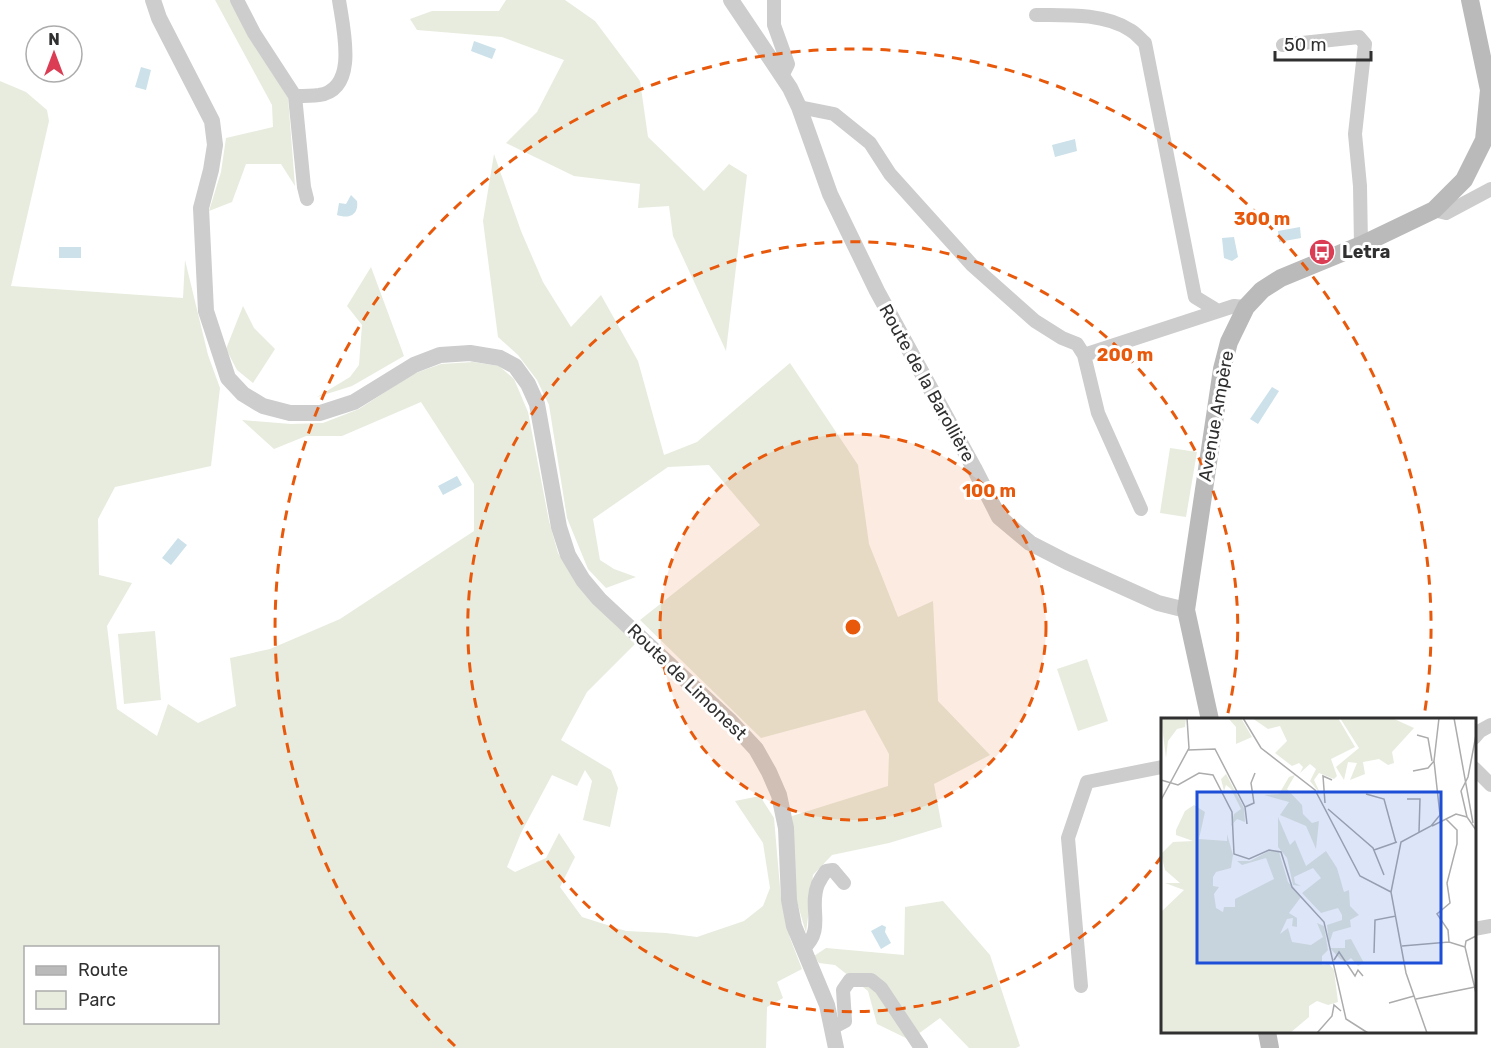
<svg xmlns="http://www.w3.org/2000/svg" width="1491" height="1048" font-family="Rubik,sans-serif">
	<style>
		.green { fill: #e7ecde; fill-rule: evenodd }
		.water { fill: #cce1ea }
		.lines { fill: none; stroke-linecap: round; stroke-linejoin: round }
		.minor { stroke: #cdcdcd; stroke-width: 14 }
		.tertiary { stroke: #cdcdcd; stroke-width: 16 }
		.secondary { stroke: #bababa; stroke-width: 18 }
		.ring { fill: none; stroke: #e8590c; stroke-width: 3; stroke-dasharray: 10 8 }
		.labels { text-anchor: middle; stroke-width: 6; stroke-linejoin: round; paint-order: stroke }
		.poi-label { font-size: 18px; font-weight: bold; fill: #303030; stroke: #fff; text-anchor: start }
		.street-label { font-size: 18px; fill: #303030; stroke: #fff }
		.inset-road { fill: none; stroke: #acacac; stroke-width: 1.5 }
		.view { fill: #1d4ed8; fill-opacity: 0.15; stroke: #1d4ed8; stroke-width: 3 }
		.inset-edge { fill: none; stroke: #303030; stroke-width: 3 }
		.centre { fill: #e8590c; stroke: #fff; stroke-width: 3 }
		.ring-label { font-size: 18px; text-anchor: middle; font-weight: bold; fill: #e8590c; stroke: #fff; stroke-width: 6; stroke-linejoin: round; paint-order: stroke }
	</style>
	<rect width="100%" height="100%" fill="#fff"/>
	<path class="green" d="M215,0H230L288,98L295,186L281,164H246L232,202L209,211L221,172L226,138L273,127L272,105Z
		M506,0H565L595,21L640,81L648,137L704,191L729,164L747,175L726,351L673,236L669,206L638,208L640,184L574,176L506,143L537,112L564,60L502,37L417,30L410,19L432,11H499Z
		M0,81L26,92L47,110L49,121L11,286L183,298L185,260L208,355L220,388L211,466L115,487L98,519L99,575L132,583L107,626L117,709L157,736L168,704L198,723L236,706L230,658L270,649L340,619L474,531V484L421,402L342,436H306L274,449L242,420L291,424L323,423L359,409L413,374L441,364L473,362L499,366L514,379L528,412L549,521L558,553L577,584L635,644L587,692L561,740L611,770L618,788L610,827L583,820L592,781L585,770L577,786L552,775L521,833L507,867L515,872L546,858L559,833L575,857L560,887L582,917L626,931L666,933L697,937L744,921L763,906L770,888L763,843L735,801L760,796L774,818L781,899L790,938L802,969L777,982L783,998L767,1007L766,1048H0ZM26,948H218V1022H26Z
		M494,154L521,231L543,282L571,327L601,295L638,361L664,455L697,442L790,363L858,465L869,544L898,617L933,601L938,701L990,755L934,784L942,827L889,843L832,855L813,875L806,933L796,898L792,816L888,786L889,754L865,710L761,738L640,620L760,525L709,465L668,467L593,519L600,560L614,569L636,577L606,588L588,569L567,518L549,405L537,380L518,355L498,337L483,221Z
		M371,267L404,356L352,386L317,397L350,377L359,365L362,325L347,306Z
		M243,306L254,328L275,349L253,383L237,370L226,349Z
		M1170,448L1197,452L1186,517L1160,513Z
		M155,631L161,700L124,704L118,634Z
		M1087,659L1108,721L1078,731L1057,669Z
		M943,901L990,955L1020,1046L1016,1048H969L940,1018L910,1040L877,1024L868,991L835,965L819,963L814,956L826,948L904,955L905,907Z"/>
	<path class="water" d="M474,41L496,49L492,59L471,51Z
		M141,67L151,70L146,90L135,87Z
		M1075,139L1077,151L1055,157L1052,145Z
		M351,195L357,201C359,215 349,219 337,215L339,203L346,204Z
		M1300,227L1301,238L1279,242L1278,231Z
		M1234,237L1238,257L1232,261L1224,258L1222,238Z
		M59,247H81V258H59Z
		M1272,387L1279,391L1258,424L1250,419Z
		M457,476L462,485L443,495L438,486Z
		M178,538L187,545L171,565L162,558Z
		M882,925L886,927L885,932L891,943L881,949L871,931Z"/>
	<g class="lines">
		<path class="minor" d="M237,0L254,33L295,96L304,187L307,199
			M774,0V25L788,64L782,76
			M1036,15C1066,15 1104,13 1130,30C1136,33 1140,39 1145,43L1195,297L1218,311
			M1283,45L1359,37L1365,44L1355,134L1360,186L1361,245
			M295,96C303,96 311,96 319,95C359,89 343,28 339,0
			M799,107L834,114L870,143L890,174L972,265L1035,321L1062,338L1077,344L1084,355L1098,413L1141,509
			M1434,210L1446,213L1491,189
			M1084,355L1234,306L1246,307
			M1474,738L1480,731L1491,725
			M1474,768L1491,785
			M1474,929L1491,926
			M803,949C826,929 808,908 818,884C820,880 823,875 826,871L833,870L844,883
			M1081,986L1068,838L1087,782L1162,767
			M832,1028L845,1021L843,990L850,980H871L881,988L921,1048"/>
		<path class="tertiary" d="M153,0L159,18L212,121L215,145L211,170L201,208L206,311L228,378L243,394L263,406L290,413H320L354,402L414,365L440,355L470,353L500,358L515,366L528,384L537,404L559,527L568,555L583,580L599,599L729,720L756,749L769,772L779,795L786,828L789,900L794,926L827,1005L836,1048
			M731,0L790,88L799,107L830,194L877,291L974,468L999,517L1030,543L1067,562L1158,603L1186,610"/>
		<path class="secondary" d="M1210,720L1186,610L1222,369L1229,342L1246,307L1262,290L1281,278L1361,245L1434,210L1464,180L1484,140L1489,90L1470,0
			M1267,1032L1270,1048"/>
	</g>
	<circle cx="853" cy="627" r="193" fill="#e8590c" fill-opacity=".12"/>
	<g class="ring">
		<circle cx="853" cy="627" r="193"/>
		<path d="M1162 856A385 385 0 1 1 1227 717"/>
		<path d="M455 1046A578 578 0 1 1 1424 717"/>
	</g>
	<defs>
		<g id="bus-disc" transform="scale(1.35)"><circle r="9.5" fill="#db3d54" stroke="#fff"/><path d="M-5-6H5V4H4V6H2V4H-2V6H-4V4H-5ZM-3.5-4V0h7V-4ZM-3.5 1.2v1.5H-2V1.2ZM2 1.2v1.5H3.5V1.2Z" fill="#fff"/></g>
	</defs>
	<g fill-rule="evenodd">
		<use href="#bus-disc" x="1322" y="252"/>
	</g>
	<g class="labels">
		<g class="poi-label">
			<text x="1342" y="258">Letra</text>
		</g>
		<g class="street-label">
			<text transform="translate(927 383) rotate(61)" y="6">Route de la Barollière</text>
			<text transform="translate(1216 416) rotate(-80)" y="6">Avenue Ampère</text>
			<text transform="translate(687 682) rotate(44)" y="6">Route de Limonest</text>
		</g>
	</g>
	<g transform="translate(1161 718)">
		<rect width="315" height="315" fill="#fff"/>
		<path d="M0,0H25L24,9L16,11L7,23L5,40ZM67,0H80L91,19L75,26V9ZM91,0H177L194,29L170,41L176,58L173,61L158,55L153,62L160,77L149,63L155,51L149,46L139,55L142,49L138,45L131,48L114,35L126,23L119,8L107,11ZM179,0H231L253,10L231,34L233,45L227,47L218,41L202,44L204,56L189,62L196,45L187,44L183,62L175,49L198,30ZM65,56L83,90L84,104L76,101L70,108L73,96L80,91L70,71L65,67L63,73L60,61ZM134,57L126,71L141,87L142,96L151,105L158,103L155,131L145,108L119,97L128,84L103,77L118,76L128,59ZM33,87L44,94L38,121L66,123V116L72,137L70,150L55,154L52,159V168L58,169L53,176L55,190L62,194L63,189H74V181L113,161L105,140L81,147L76,143H89L108,133L118,134L127,164L140,179L128,195L136,200V209L131,208L132,200L126,201L119,216L127,210L131,224L150,227L162,219L156,205L163,208L167,232L161,238V247L168,246L173,252L177,284L167,287L156,283L148,288V299L129,315H0V194L23,172L4,165H19L4,152L0,136L12,124L32,123L15,117V112L24,93ZM117,99L129,127L134,122L145,148L165,133L176,150L183,174L188,172L189,188L198,197L189,202L190,209L172,214L168,226L166,207L181,202V197L177,190L160,195L141,175L160,160L152,150L133,159L134,165L140,168L132,167L126,140L117,129ZM190,221L203,245L197,248L190,240L185,244L179,241L169,230H184V222Z" fill="#e7ecde"/>
		<path class="inset-road" d="M82,0L100,30L154,72L199,158L230,174M293,0L312,105M256,17L267,20L271,43M315,17L307,59L300,73L306,99L315,112M27,32L54,31L84,89L86,106M252,53L267,50L273,43M0,62L17,67L38,55L52,57L71,94L73,136L88,141L108,132L120,134L131,169L163,204L185,301L207,315M205,76L223,81L235,125M246,81H259L258,114M0,82L28,30L26,0M164,85L162,58L171,62M84,89L93,85L90,65L94,55M167,91L212,130L223,157M285,101L296,112V126L286,165L289,185L276,196L287,212L288,224M271,108L295,96L306,99M213,132L236,124M315,218L305,223L304,229L315,275M241,228L288,224L304,229M213,235L214,202L235,198M173,242L178,234L194,258L197,252L202,258M255,281L314,269M228,285L253,278M156,315L171,298L173,287L180,293M266,315L245,255L230,174L240,124L270,108L279,97L273,43L278,0"/>
		<path class="view" d="M36,74H280V245H36Z"/>
		<rect width="315" height="315" class="inset-edge"/>
	</g>
	<circle cx="853" cy="627" r="9" class="centre"/>
	<g class="ring-label">
		<text x="1262" y="225">300 m</text>
		<text x="1125" y="361">200 m</text>
		<text x="989" y="497">100 m</text>
	</g>
	<rect x="24" y="946" width="195" height="78" fill="#ffffff" stroke="#acacac" stroke-width="1.5"/>
	<rect x="36" y="966" width="30" height="9" fill="#bababa" stroke="#acacac" stroke-width="1.5"/>
	<text x="78" y="976" font-size="18" fill="#303030">Route</text>
	<rect x="36" y="991" width="30" height="18" fill="#e7ecde" stroke="#acacac" stroke-width="1.5"/>
	<text x="78" y="1006" font-size="18" fill="#303030">Parc</text>
	<g transform="translate(54 54)"><circle r="28" fill="#ffffff" stroke="#acacac" stroke-width="1.5"/>
	<path d="M0-4.5L10 22L0 15L-10 22Z" fill="#db3d54"/>
	<text y="-9" font-size="16" font-weight="bold" text-anchor="middle" fill="#303030">N</text>
	</g>
	<path d="M1275 51v9h96v-9" fill="none" stroke="#303030" stroke-width="3"/>
	<text x="1284" y="51" font-size="18" fill="#303030" stroke="#ffffff" stroke-width="4.5" paint-order="stroke">50 m</text>
</svg>
